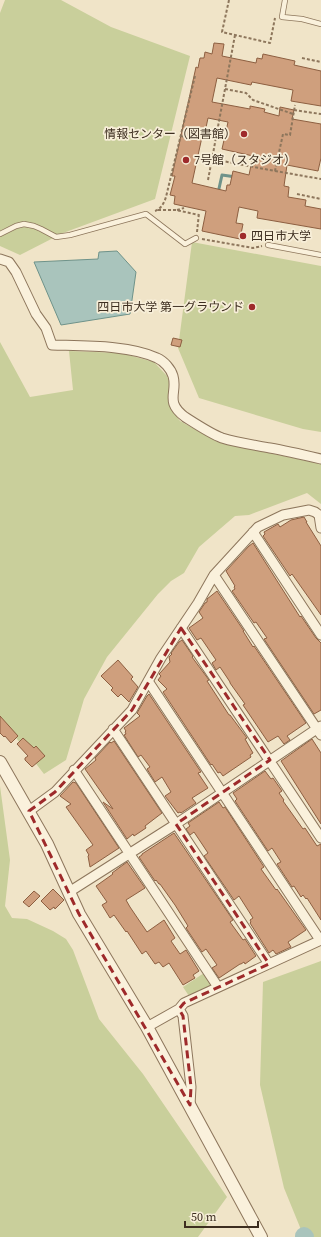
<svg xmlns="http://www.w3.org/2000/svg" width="321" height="1237" font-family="'Source Serif 4','Noto Sans JP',serif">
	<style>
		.green { fill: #c9cf9b }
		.water { fill: #a9c4bc; stroke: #6f938a }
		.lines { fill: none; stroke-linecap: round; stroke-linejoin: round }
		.stream { stroke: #6f938a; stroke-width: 3 }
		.river { stroke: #a9c4bc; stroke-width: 18 }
		.building { fill: #cf9f7d; stroke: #8d5f41; fill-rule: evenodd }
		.service-casing { stroke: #8d765c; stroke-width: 6 }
		.minor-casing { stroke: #8d765c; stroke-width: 11 }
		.tertiary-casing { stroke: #8d765c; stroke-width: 14 }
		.path { stroke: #8d765c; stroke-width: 2; stroke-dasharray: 3 2; stroke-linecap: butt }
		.service { stroke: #faf1dc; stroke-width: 4.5 }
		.minor { stroke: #faf1dc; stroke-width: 9 }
		.tertiary { stroke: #faf1dc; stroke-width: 12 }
		.marked { fill: none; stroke: #9e2a2b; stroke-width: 3; stroke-dasharray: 8 5; stroke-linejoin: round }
		.poi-dot { fill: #9e2a2b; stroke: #f7eed8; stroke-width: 1.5 }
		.labels { text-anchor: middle; stroke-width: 3.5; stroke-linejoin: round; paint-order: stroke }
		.poi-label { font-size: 12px; fill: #3d2e20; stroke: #f7eed8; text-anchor: end }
	</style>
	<rect width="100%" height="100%" fill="#f0e4c8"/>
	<path class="green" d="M5,0H61L111,27L190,56L155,199L63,233L20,255L0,246V13Z
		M192,242L321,266V432L303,429L199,398L178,348Z
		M0,342L30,397L73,390L69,351L121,353L154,362L167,376L170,384L168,397L171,409L180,421L218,442L321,464V504L307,493L249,515L235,516L199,547L184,573L171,581L158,594L107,657L84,699L66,760L44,774L0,717Z
		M0,786L10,860L5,906L12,918L27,919L53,931L66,939L73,950L99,1019L143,1074L227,1197L198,1237H0Z
		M321,961V1237H304L284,1188L260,1085L263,982Z
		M204,973L211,984L210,987L189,996L183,987Z"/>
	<path class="water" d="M117,251L136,272L130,314L61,325L34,262L98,259L99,252Z"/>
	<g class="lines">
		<path class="stream" d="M218,193L222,175L236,177"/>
		<path class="river" d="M304,1236L305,1237"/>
	</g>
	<path class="building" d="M214,43L224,44L222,56L256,63L257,58L262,59L263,54L295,61L294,65L321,71V106L291,101L293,90L252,82L251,85L217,78L212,102L250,109V106L265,109L264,112L279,116L280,107L294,110L292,119L321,124V158L318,171L287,165L284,186L289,187L288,197L306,200L305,206L321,209V229L257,218L258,211L239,207L236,223L243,224L240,239L202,231L206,211L174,204L175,196L170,195L175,176H172L196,67L198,68L200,58H204L205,52L212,54ZM208,118L228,122L222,149L253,156L249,175L233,171L230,185H227L226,191L192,183L202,137H204Z
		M173,338L182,340L180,347L171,345Z
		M304,517L307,522H306L321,546V615L292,574L290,576L263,536L265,534L264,532L278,524L280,527L291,520Z
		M253,543L300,617L301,616L316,638L321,643V710L314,714L264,639L267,638L256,622L254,623L232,591L235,589L234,587L235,586L226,571L249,546Z
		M217,591L244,631H243L253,647L254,646L306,723L287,736L290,740L284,744L278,736L268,742L243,705L245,704L230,683V682L220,667L216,670L212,663L216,660L201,638L197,640L189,628L203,618L199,612L205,603L207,602V599Z
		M182,640L193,656L192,657L209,680L207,681L229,715H230L247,738L245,739L253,753L250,755L251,757L223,776L220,772L218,773L212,764L211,765L163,692L167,689L158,680L161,676L159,674L160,673L170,662L169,657L172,654L171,653L179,642Z
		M118,660L133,677L131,679L138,687L129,702L121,694L118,697L111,690L113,688L101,676Z
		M149,694L201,772L198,773L208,788L192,798L196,803L181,813L180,812L178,813L165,796L171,792L162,777L155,782L147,769L150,767L141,755L138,757L124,735L126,734L125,732L126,731L124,728L140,716L137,713L147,696Z
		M0,716L18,736L11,743L5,736L4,737L0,733Z
		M23,738L34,748L36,746L45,756L32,767L25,760V758L28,756L17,744Z
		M312,739L321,753V824L281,761Z
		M114,741L162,813L145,826L146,828L134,836L133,834L127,839L103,802L113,809L85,769L96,760L95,758L110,742L111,743Z
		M265,771L271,779L273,778L282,791L279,793L284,800L283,801L303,829L305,828L317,846L321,844V920L307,898L306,899L303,895L301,897L294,886L292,887L277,864L281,862L272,848L268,851L235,801L237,799L233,793Z
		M73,782L76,783L119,848L90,867L88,856L89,855L86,850L93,845L66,807L71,804L60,796Z
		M219,802L223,808L225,807L264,867L261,869L276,890L277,889L306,930L288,942L291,947L276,954L273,950L269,953L250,923L251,922L250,920L253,918L239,896L234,900L204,856L208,853L194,832L190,835L186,829L190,826L188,823Z
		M174,833L233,920L230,922L243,940L245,939L256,956L245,964L244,962L241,964H240L219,978L212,968L217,965L206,949L202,952L186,928L188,926L175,905L160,884H159L156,880L155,881L139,857L142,855V854Z
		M127,862L145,888L126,900L130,907L147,932L164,920L175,938L171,941L180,954L186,950L199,971L193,975L195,978L183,985L169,963L163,967L159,962L155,964L146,951L142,954L127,931L126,932L114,915L110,918L102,905L107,902L96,886L113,874L112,873Z
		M53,889L64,900L55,909L54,907L50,910L41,901Z
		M34,891L40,896L29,907L23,902Z"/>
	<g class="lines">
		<g class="service-casing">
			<path id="service" d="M285,0L282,17L302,19L321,24
				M0,234L16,226L24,224L34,226L41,229L56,237L70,235L146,214L185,244L196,238
				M268,245L321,255"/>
		</g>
		<g class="minor-casing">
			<path id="minor" d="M0,259L9,262L16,272L36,314L46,328L52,345C83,346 130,345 157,358C164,361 171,369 173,376C178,393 164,401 185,417C196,424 211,434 222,438C238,443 254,445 270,448C287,451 304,455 321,459
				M253,532L321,635
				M214,575L321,735
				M181,628L321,838
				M148,681L320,940
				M113,729L269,964
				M74,770L218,987
				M29,811L55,792L132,710L161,658L198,603L214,575L258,527L283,515L309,510L315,512L319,515L321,528
				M69,892L176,824L321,726
				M179,1009L183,1016L191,1087L190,1105
				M147,1027L179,1009L184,1003L321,940"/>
		</g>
		<g class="tertiary-casing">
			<path id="tertiary" d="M0,762L47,844L79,914L147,1027L261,1237"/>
		</g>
		<path class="path" d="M229,0L222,32L270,43L275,18
			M235,35L212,159L275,171L283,134L290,135L295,105
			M302,58L321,62
			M225,89L246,93L253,100L293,114
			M294,110L321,114
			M181,136L189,138
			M275,171L321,179
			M208,180L212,159
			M297,194L321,199
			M158,210H176L199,215
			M177,210L184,208
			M155,211C161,209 164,203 166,197L195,76
			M197,232L199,213
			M202,239L253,248L262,246"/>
		<use href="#service" class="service"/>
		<use href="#minor" class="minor"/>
		<use href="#tertiary" class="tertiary"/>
	</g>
	<path class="marked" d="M181,628L270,760L176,824L269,964L184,1003L179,1009L183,1016L191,1087L190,1105L79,914L29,811L55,792L132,710Z"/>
	<g class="poi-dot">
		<circle cx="244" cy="134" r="4"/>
		<circle cx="186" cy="160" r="4"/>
		<circle cx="243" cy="236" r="4"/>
		<circle cx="252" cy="307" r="4"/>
	</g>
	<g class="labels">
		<g class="poi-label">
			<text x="236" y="138">情報センター（図書館）</text>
			<text x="194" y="164" text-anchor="start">7号館（スタジオ）</text>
			<text x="251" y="240" text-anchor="start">四日市大学</text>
			<text x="244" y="311">四日市大学 第一グラウンド</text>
		</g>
	</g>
	<path d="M185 1221v6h73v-6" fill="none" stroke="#3d2e20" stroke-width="2"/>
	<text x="191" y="1221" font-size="12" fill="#3d2e20" stroke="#f7eed8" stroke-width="3" paint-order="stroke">50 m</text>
</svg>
